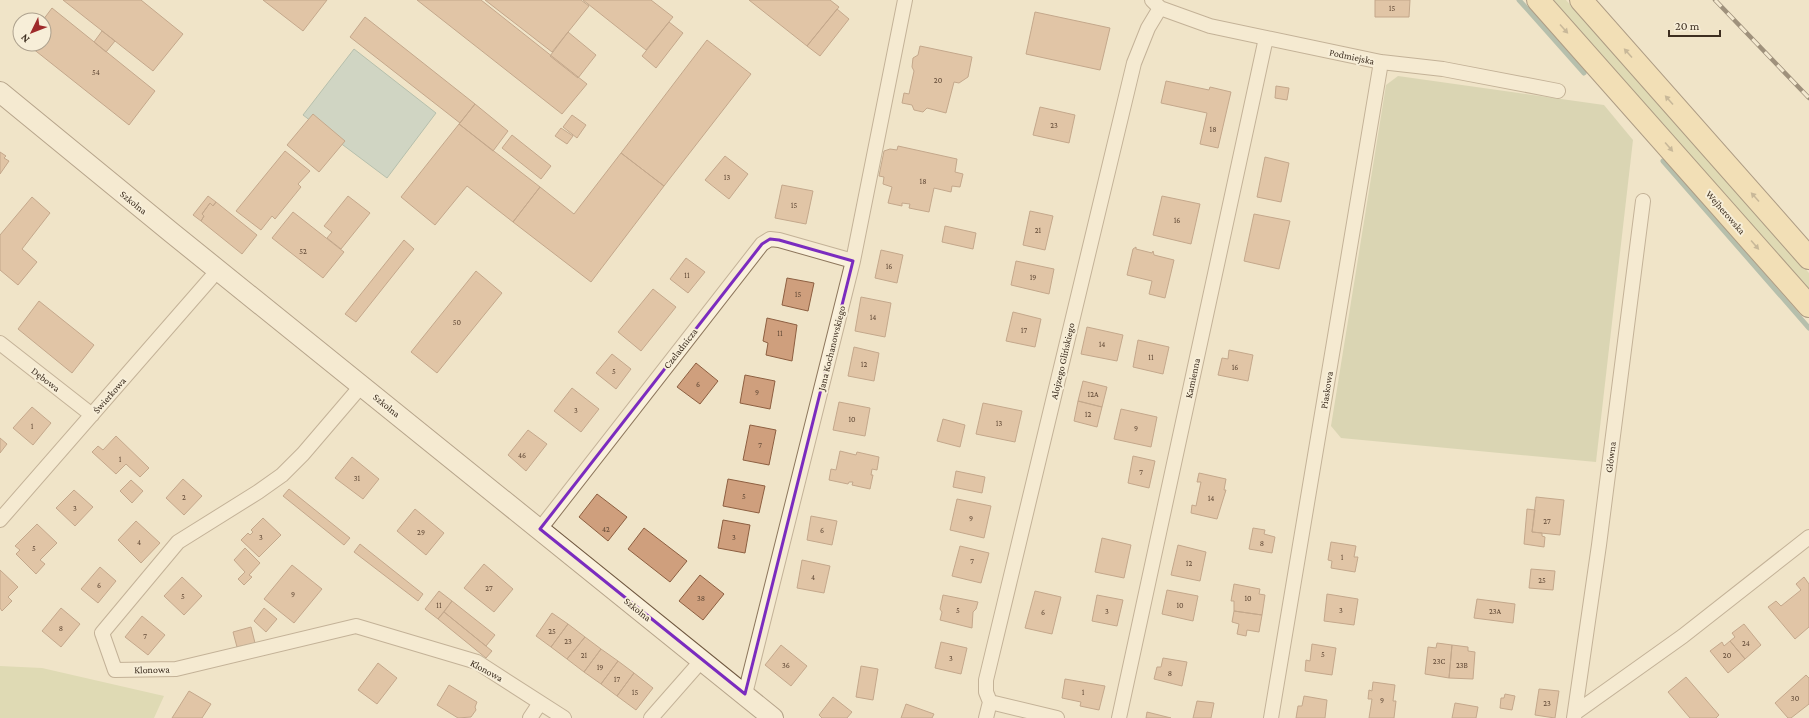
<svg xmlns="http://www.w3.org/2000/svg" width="1809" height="718" font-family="'Crimson Pro',serif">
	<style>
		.green { fill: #c9cf9b }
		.cemetery { fill: #bfc49a }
		.water { fill: #a9c4bc; stroke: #6f938a }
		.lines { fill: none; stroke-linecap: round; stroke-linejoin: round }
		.stream { stroke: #6f938a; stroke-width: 5 }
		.building { fill: #cf9f7d; stroke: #8d5f41 }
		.street-casing { stroke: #8d765c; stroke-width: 16 }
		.secondary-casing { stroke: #6f573f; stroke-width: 22 }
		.primary-casing { stroke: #5b4430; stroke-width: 24 }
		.street { stroke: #faf1dc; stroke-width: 14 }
		.secondary { stroke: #faf1dc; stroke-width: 20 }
		.primary { stroke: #f3d9a0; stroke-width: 22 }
		.rail-casing { stroke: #3d2e20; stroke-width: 4.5 }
		.rail { stroke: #f7eed8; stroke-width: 3; stroke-dasharray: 9; stroke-linecap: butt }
		.oneway { fill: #988460 }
		.marked { fill: none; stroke: #7b2cbf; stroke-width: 3; stroke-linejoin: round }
		.labels { text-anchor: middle; stroke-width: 4; stroke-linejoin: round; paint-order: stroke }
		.number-label { font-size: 8px; fill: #624a37 }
		.street-label { font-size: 10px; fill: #3d2e20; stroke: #f7eed8 }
	</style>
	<rect width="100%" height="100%" fill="#f0e4c8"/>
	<path class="green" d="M1549,0H1566L1809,273V293Z
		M0,666L42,668L164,696L154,718H0Z"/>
	<path class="cemetery" d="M1398,76L1604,105L1633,140L1596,462L1341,438L1331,426L1386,85Z"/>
	<path class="water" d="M354,49L436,113L387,178L303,115Z"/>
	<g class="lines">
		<path class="stream" d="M1519,0L1584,73
			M1663,161L1809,328"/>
	</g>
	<path class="building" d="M63,0H141L183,34L153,71Z
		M263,0H327L303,31Z
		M417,0H481L587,84L562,114Z
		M485,0H581L589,6L552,52Z
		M583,0H651L673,17L646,50Z
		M749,0H830L839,7L807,46Z
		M1375,0H1410L1409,17H1375Z
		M52,8L155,91L129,125L27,44H44L43,20Z
		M837,9L849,19L820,56L807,46Z
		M1035,12L1110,28L1100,70L1026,54Z
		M365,17L475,104L460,123L350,37Z
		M669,22L683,33L656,68L642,56Z
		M102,31L115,41L106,52L94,42Z
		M568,32L596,55L578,78L550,56Z
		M707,40L751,74L664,186L621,153Z
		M920,46L972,57L968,77L959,83L954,82L946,113L927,108L923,112L914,110L912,105L902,103L904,93L909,94L914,71L912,67L913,58L918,55Z
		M1166,81L1209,90L1210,87L1231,92L1218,148L1200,144L1207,113L1161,103Z
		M1276,86L1289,88L1287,100L1275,98Z
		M475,104L508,131L493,151L459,124Z
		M1040,107L1075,115L1069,143L1033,135Z
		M313,114L345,141L319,172L287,145Z
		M572,115L586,125L577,138L563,127Z
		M459,124L540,187L513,222L467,186L435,225L401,197Z
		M561,128L573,136L567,144L555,136Z
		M512,135L551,166L541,179L502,148Z
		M898,146L957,159L955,172L963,174L960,187L952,186L951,192L934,188L929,212L909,208L910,204L902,203V206L888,203L892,187L883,184L884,177L879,176L884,151L890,149L897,150Z
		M285,151L310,171L298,184L301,187L275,219L272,216L261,230L236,211Z
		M0,152L6,156L4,158L9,161L0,174Z
		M621,153L664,186L591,282L513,222L540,187L574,214Z
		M725,156L748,174L729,199L705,180Z
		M1265,157L1289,163L1281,202L1257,197Z
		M782,185L813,191L806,224L775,218Z
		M208,196L216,202L213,206L210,203L202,214L204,216L201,221L193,215Z
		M348,196L370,213L341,249L327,238L332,232L324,226Z
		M1162,196L1200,204L1191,244L1153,235Z
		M32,197L50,213L22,249L37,262L18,285L0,270V235Z
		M216,202L257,235L242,254L201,221L204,216L202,214L210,203L213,206Z
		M1030,211L1053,216L1045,250L1023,245Z
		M293,212L344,252L323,278L272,238Z
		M1254,214L1290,221L1279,269L1244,261Z
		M945,226L976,233L973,249L942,242Z
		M404,240L414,249L356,322L345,314Z
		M1136,247V249L1152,253L1153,251L1154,255L1174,260L1165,298L1149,294L1152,281L1127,275L1133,249Z
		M881,250L903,255L897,283L875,278Z
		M686,258L705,272L688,293L670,279Z
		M1016,261L1054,269L1049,294L1011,285Z
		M476,271L502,293L437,373L411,352Z
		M787,278L814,283L808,311L782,305Z
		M653,289L676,307L641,351L618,332Z
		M861,297L891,303L885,337L855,331Z
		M39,301L94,345L72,373L18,329Z
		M1013,312L1041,319L1035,347L1006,341Z
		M767,318L797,325L792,361L766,355L768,343L763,341Z
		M1087,327L1123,335L1117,361L1081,354Z
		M1138,340L1169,347L1163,374L1133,367Z
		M854,347L879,353L874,381L848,376Z
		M1229,350L1253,355L1248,381L1218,375L1222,358L1228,359Z
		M612,354L631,369L616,389L596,373Z
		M696,363L718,381L700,404L677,387Z
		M745,375L775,381L770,409L740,403Z
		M1083,381L1107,387L1102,407L1078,401Z
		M572,388L599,409L581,432L554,411Z
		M1078,401L1102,407L1097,427L1074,421Z
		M839,402L870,408L865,436L833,430Z
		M983,403L1022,411L1015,442L976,434Z
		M32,407L51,423L33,445L13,428Z
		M1121,409L1157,417L1151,447L1114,439Z
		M943,419L965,425L960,447L937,441Z
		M750,425L776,430L769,465L743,460Z
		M528,430L547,444L526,471L508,455Z
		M116,436L149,468L140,477L126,464L116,474L92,452L98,446L103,450Z
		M0,438L7,444L0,453Z
		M840,451L856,455L857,452L879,457L877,470L872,469L871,475H873L870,489L852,485L853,482H849L848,484L829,480L831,469L836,470Z
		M1133,456L1155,461L1149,488L1128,483Z
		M352,457L379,479L363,499L335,478Z
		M956,471L985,477L982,493L953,487Z
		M1199,473L1226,479L1224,490H1226L1217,519L1191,513L1192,505L1196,506L1201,482H1197Z
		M183,479L202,496L184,515L166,498Z
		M728,479L765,486L759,513L723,506Z
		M131,480L143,491L132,503L120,491Z
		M289,489L350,538L344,545L283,496Z
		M74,490L93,507L75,526L56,508Z
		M597,494L627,517L608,541L579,517Z
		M1536,497L1564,500L1560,535L1532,532Z
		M957,499L991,506L984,538L950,530Z
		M415,509L444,533L426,555L397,531Z
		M1527,509L1535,510L1532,532L1542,533V536L1545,537L1544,547L1524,544Z
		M811,516L837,521L832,545L807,540Z
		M263,518L281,535L259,557L241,540L248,533L250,535L253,532L251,530Z
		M723,520L750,525L745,553L718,548Z
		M136,521L160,543L141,563L118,540Z
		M37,524L57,543L40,560L45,564L36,574L16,554L20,550L15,546Z
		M644,528L687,561L670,582L628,549Z
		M1253,528L1265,530L1264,534L1275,537L1272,553L1249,549Z
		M1102,538L1131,545L1124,578L1095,572Z
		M1331,542L1356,546L1354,557H1358L1355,572L1331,568L1332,561L1328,560Z
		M360,544L423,594L418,601L354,552Z
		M1178,545L1206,552L1200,581L1171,575Z
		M960,546L989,553L981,583L952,576Z
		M245,548L260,563L249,575L252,577L244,585L238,579L245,572L234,560Z
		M802,560L830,566L824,593L797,588Z
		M484,564L513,589L494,612L464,588Z
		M292,565L322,589L294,623L264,599Z
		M100,567L116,581L98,603L81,589Z
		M1531,569L1555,571L1553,590L1529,588Z
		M0,570L18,587L8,597L12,601L2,611L0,608Z
		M700,575L724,594L703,620L679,601Z
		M182,577L202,596L184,615L164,596Z
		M1804,577L1809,584V627L1795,639L1768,607L1776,601L1781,606L1801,590L1796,584Z
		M1234,584L1260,589L1259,594L1265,595L1262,615L1234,611V601H1231Z
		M1167,590L1198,596L1193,621L1162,614Z
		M439,591L452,601L438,619L425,609Z
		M1035,591L1061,597L1052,634L1025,628Z
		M1327,594L1358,599L1354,625L1324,621Z
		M943,595L978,602L976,609L973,612L972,628L940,620L942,612L940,609Z
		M1097,595L1123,600L1117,626L1092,621Z
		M1477,599L1515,604L1513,623L1474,618Z
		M452,601L495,635L486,646L444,612Z
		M61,608L80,624L61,647L42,631Z
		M264,608L277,619L266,632L254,621Z
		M1234,611L1262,615L1259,632L1247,630L1246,636L1237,634L1239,624L1232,622Z
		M444,612L492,651L486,658L438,619Z
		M552,613L568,624L551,647L536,636Z
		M142,616L165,635L148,655L125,637Z
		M568,624L585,637L567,659L551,647Z
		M1744,624L1761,645L1745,659L1730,641L1735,637L1732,633Z
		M251,627L255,643L237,647L233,632Z
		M585,637L601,649L584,672L567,659Z
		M1730,641L1745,659L1728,673L1710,651L1722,642L1724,646Z
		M941,642L967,648L961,674L935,668Z
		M1437,643L1452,645L1449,678L1425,674L1428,647L1436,648Z
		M1312,644L1336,648L1332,675L1305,671L1306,660L1310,661Z
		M781,645L807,666L791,686L765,665Z
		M1452,645L1468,647V651L1475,652L1473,679L1449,678Z
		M601,649L618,661L601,684L584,672Z
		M1163,658L1187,662L1182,686L1154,679L1157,667H1161Z
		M618,661L634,673L617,696L601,684Z
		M378,663L397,678L377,704L358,690Z
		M861,666L878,669L873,700L856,697Z
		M634,673L653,688L636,710L617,696Z
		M1806,675L1809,678V704L1791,718H1788L1775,703Z
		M1686,677L1719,715L1716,718H1690L1668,692Z
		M1065,679L1105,686L1099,710L1080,706L1081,702L1062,698Z
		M1373,682L1395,685L1393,701H1396L1394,718H1369L1372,699H1368L1369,690L1372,691Z
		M449,685L477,702L475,707L476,710L471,717L458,718L437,705Z
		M1539,689L1559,691L1555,718L1535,715Z
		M189,691L211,704L202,718H172Z
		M1505,694L1515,696L1512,710L1500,708L1501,698H1504Z
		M1304,696L1327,700L1325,718H1296L1298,706H1302Z
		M833,697L852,712L847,718H822L819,715Z
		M1197,701L1214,703L1211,718H1193Z
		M1455,703L1478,707L1476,718H1452Z
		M906,704L934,714L932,718H901Z
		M1147,712L1171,718H1146Z"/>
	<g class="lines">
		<g class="street-casing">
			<path id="street" d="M1152,0L1160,8L1210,26L1381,62L1443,69L1558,91
				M0,343L92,415
				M362,385L303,454L282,475L258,492L178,542L102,633L115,670L176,669L356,626L477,662L564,718
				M0,520L218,270
				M540,529L762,244L770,239L779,240L853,261
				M745,694L853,261L905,0
				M990,702L1057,718
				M1575,713L1683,636L1809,537
				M530,718L540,703
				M651,718L702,660
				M986,718L990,702L986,692V680L1134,63L1148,28L1160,8
				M1119,718L1266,38
				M1271,718L1381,62
				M1574,718L1599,545L1643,201"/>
		</g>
		<g class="secondary-casing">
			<path id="secondary" d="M0,92L172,233L773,718"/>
		</g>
		<g class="primary-casing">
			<path id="primary" d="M1538,0L1809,306
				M1581,0L1809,258"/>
		</g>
		<use href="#street" class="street"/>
		<use href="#secondary" class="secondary"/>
		<use href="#primary" class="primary"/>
		<g class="rail-casing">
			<path id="rail" d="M1715,0L1809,98"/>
		</g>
		<use href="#rail" class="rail"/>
	</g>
	<defs><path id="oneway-solid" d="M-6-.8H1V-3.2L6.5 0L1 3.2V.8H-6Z"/></defs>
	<g class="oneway">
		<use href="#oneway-solid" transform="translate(1564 29) rotate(48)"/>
		<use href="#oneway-solid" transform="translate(1628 53) rotate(-132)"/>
		<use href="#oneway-solid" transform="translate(1669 100) rotate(-132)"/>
		<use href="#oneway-solid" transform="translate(1669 147) rotate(49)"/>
		<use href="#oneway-solid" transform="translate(1755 197) rotate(-132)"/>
		<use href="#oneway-solid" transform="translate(1755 245) rotate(49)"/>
	</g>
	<path d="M0 0H1809V718H0ZM770,239L779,240L853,261L745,694L540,529L762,244Z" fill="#f0e4c8" fill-opacity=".55" fill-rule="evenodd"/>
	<path class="marked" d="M770,239L779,240L853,261L745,694L540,529L762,244Z"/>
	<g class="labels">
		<g class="number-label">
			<text x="1392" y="11">15</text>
			<text x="96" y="75">54</text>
			<text x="938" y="83">20</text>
			<text x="1054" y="128">23</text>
			<text x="1213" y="132">18</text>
			<text x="727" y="180">13</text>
			<text x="923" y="184">18</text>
			<text x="794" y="208">15</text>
			<text x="1177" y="223">16</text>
			<text x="1038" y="233">21</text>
			<text x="303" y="254">52</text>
			<text x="889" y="269">16</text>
			<text x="687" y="278">11</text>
			<text x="1033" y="280">19</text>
			<text x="798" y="297">15</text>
			<text x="873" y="320">14</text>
			<text x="457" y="325">50</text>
			<text x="1024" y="333">17</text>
			<text x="780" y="336">11</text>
			<text x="1102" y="347">14</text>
			<text x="1151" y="360">11</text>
			<text x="864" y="367">12</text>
			<text x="1235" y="370">16</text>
			<text x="614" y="374">5</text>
			<text x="698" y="387">6</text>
			<text x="757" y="395">9</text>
			<text x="1093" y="397">12A</text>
			<text x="576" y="413">3</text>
			<text x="1088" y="417">12</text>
			<text x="852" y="422">10</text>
			<text x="999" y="426">13</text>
			<text x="32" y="429">1</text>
			<text x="1136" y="431">9</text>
			<text x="760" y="448">7</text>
			<text x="522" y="458">46</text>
			<text x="120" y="462">1</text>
			<text x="1141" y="475">7</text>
			<text x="357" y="481">31</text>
			<text x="744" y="499">5</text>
			<text x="184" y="500">2</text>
			<text x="1211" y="501">14</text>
			<text x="75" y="511">3</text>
			<text x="971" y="521">9</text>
			<text x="1547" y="524">27</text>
			<text x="606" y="532">42</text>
			<text x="822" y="533">6</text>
			<text x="421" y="535">29</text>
			<text x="261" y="540">3</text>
			<text x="734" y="540">3</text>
			<text x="139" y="545">4</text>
			<text x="1262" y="546">8</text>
			<text x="34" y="551">5</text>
			<text x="1342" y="560">1</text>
			<text x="972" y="564">7</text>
			<text x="1189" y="566">12</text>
			<text x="813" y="580">4</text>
			<text x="1542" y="583">25</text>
			<text x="99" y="588">6</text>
			<text x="489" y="591">27</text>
			<text x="293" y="597">9</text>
			<text x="183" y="599">5</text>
			<text x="701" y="601">38</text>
			<text x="1248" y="601">10</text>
			<text x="439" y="608">11</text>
			<text x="1180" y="608">10</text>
			<text x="958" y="613">5</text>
			<text x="1341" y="613">3</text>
			<text x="1107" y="614">3</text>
			<text x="1495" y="614">23A</text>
			<text x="1043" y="615">6</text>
			<text x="61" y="631">8</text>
			<text x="552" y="634">25</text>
			<text x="145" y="639">7</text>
			<text x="568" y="644">23</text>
			<text x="1746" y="646">24</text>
			<text x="1323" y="657">5</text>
			<text x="584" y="658">21</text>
			<text x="1727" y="658">20</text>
			<text x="951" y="661">3</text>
			<text x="1439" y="664">23C</text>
			<text x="786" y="668">36</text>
			<text x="1462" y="668">23B</text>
			<text x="600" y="670">19</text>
			<text x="1170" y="676">8</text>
			<text x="617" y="682">17</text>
			<text x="635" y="695">15</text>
			<text x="1083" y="695">1</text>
			<text x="1795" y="701">30</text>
			<text x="1382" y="703">9</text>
			<text x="1547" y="706">23</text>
		</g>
		<g class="street-label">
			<text transform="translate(1352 56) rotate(12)" y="4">Podmiejska</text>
			<text transform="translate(134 202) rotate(39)" y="4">Szkolna</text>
			<text transform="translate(1726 212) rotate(49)" y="4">Wejherowska</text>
			<text transform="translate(680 348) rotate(-52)" y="4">Czeladnicza</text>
			<text transform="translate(831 348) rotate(-76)" y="4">Jana Kochanowskiego</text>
			<text transform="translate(1062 361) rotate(-77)" y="4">Alojzego Glińskiego</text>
			<text transform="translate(1192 378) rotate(-78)" y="4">Kamienna</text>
			<text transform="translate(46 379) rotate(38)" y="4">Dębowa</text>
			<text transform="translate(1326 390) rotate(-81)" y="4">Piaskowa</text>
			<text transform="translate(109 395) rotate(-49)" y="4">Świerkowa</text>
			<text transform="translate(387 405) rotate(39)" y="4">Szkolna</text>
			<text transform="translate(1610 457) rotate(-83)" y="4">Główna</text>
			<text transform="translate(638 609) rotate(39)" y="4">Szkolna</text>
			<text transform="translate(152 669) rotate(-1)" y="4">Klonowa</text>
			<text transform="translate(487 670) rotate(29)" y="4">Klonowa</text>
		</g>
	</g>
	<g transform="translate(32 32) rotate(227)"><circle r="19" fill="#f7eed8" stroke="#ada18e"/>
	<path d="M0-3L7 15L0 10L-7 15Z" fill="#9e2a2b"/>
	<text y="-6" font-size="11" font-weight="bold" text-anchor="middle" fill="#3d2e20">N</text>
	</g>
	<path d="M1669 30v6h51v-6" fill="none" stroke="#3d2e20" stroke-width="2"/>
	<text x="1675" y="30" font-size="12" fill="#3d2e20" stroke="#f7eed8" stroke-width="3" paint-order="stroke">20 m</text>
</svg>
